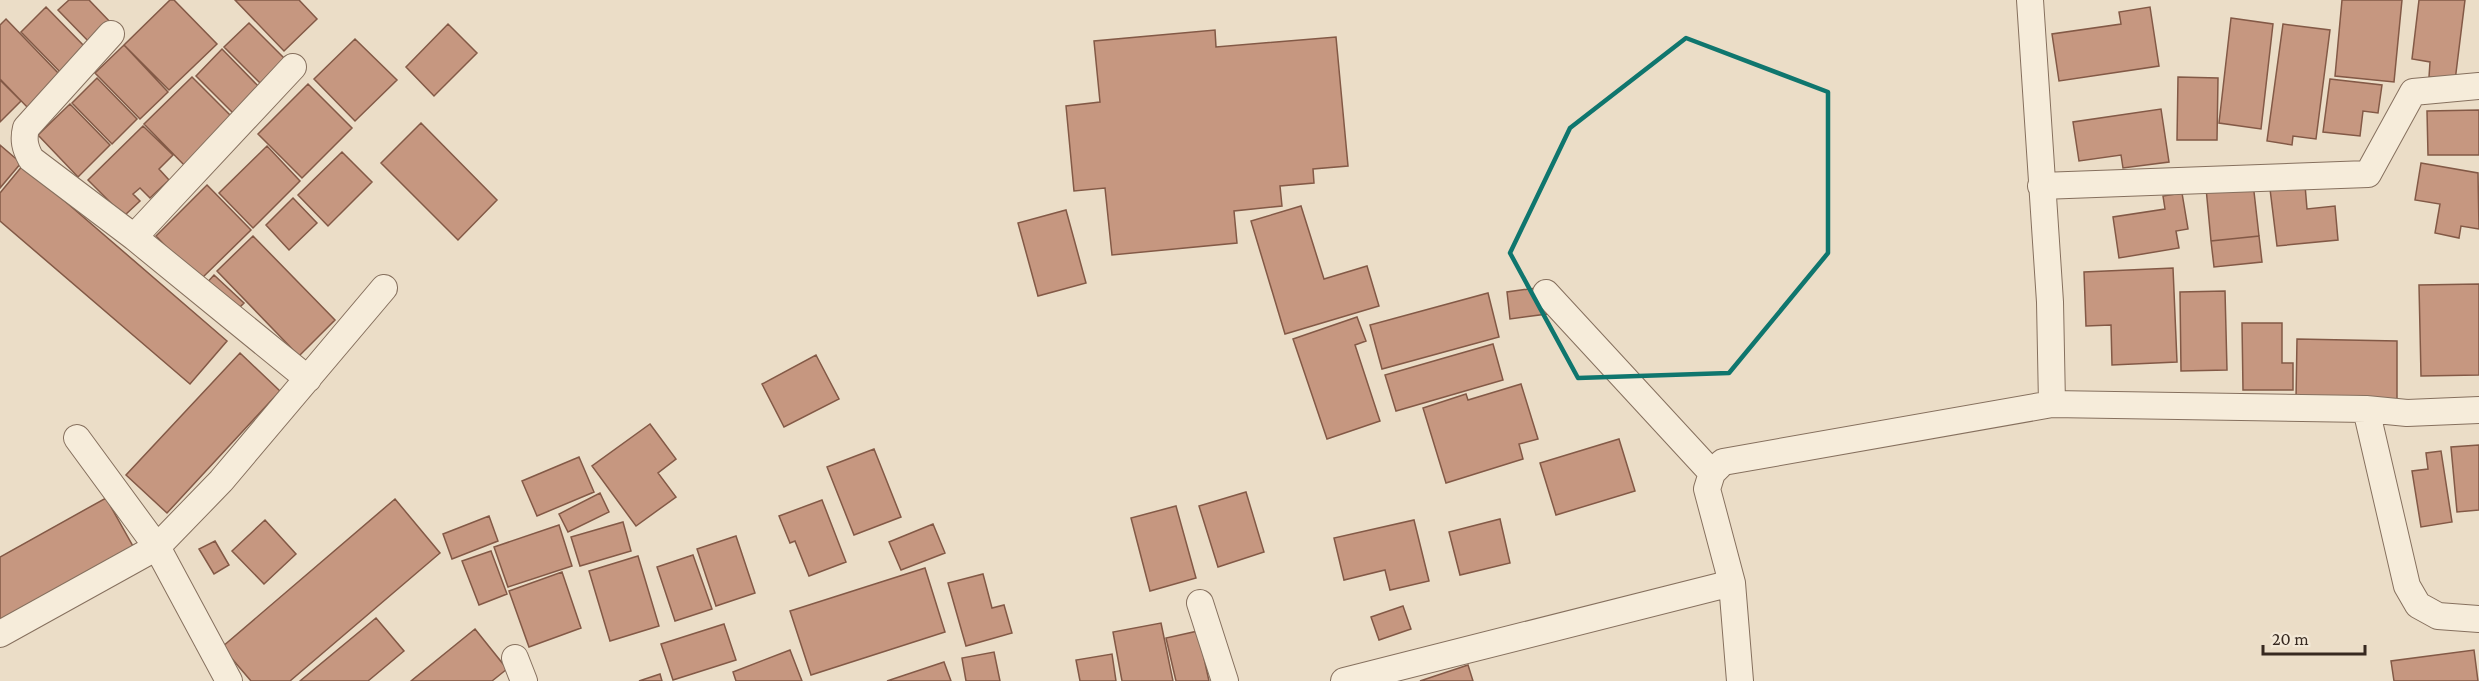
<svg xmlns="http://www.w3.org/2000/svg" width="2479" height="681" font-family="'Crimson Pro',serif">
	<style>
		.building { fill: #c69780; stroke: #835946; stroke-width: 1.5 }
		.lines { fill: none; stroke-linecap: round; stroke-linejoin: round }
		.street-casing { stroke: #86705e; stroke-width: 28 }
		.street { stroke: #f6ecda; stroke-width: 26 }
		.marked { fill: none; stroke: #0f766e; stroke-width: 4.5; stroke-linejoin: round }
	</style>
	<rect width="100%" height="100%" fill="#ebddc7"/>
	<path class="building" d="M69,0H89L113,25L92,45L58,10Z
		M170,0H174L217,44L169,90L124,45Z
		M235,0H299L317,19L284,51Z
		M2342,0H2402L2394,82L2335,76Z
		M2419,0H2465L2455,81L2429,77L2430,62L2412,59Z
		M46,7L88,50L63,75L21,32Z
		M2150,7L2159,66L2059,81L2052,34L2121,24L2119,12Z
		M2231,18L2273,24L2261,129L2219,123Z
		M6,19L62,77L29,109L0,79V25Z
		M249,23L290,64L265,88L224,47Z
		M448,24L477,53L434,96L406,67Z
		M2283,24L2330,30L2316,139L2293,136L2292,145L2267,141Z
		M1215,30L1216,47L1336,37L1348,166L1313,169L1314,183L1280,186L1282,206L1234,211L1237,243L1112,255L1105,188L1074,191L1066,106L1100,102L1094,41Z
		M355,39L397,80L355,121L314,79Z
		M124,45L168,92L140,119L95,73Z
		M222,49L263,91L237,117L196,76Z
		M192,77L236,121L188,169L144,124Z
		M2178,77L2218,78L2217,140H2177Z
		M97,78L137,119L112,144L72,103Z
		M2330,79L2382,85L2378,113L2363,111L2360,136L2323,132Z
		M0,80L21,101L0,122Z
		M308,84L352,128L302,178L258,134Z
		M70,104L110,145L78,177L38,135Z
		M2161,109L2169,162L2123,168L2121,155L2079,161L2073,122Z
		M2479,110V155H2428L2427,111Z
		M421,123L497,200L458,240L381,163Z
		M143,126L173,155L159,169L169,180L150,198L140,188L133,194L140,201L124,216L88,180Z
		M0,145L21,163L0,188Z
		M267,146L300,181L253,228L219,193Z
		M342,152L372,182L328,226L298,195Z
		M2421,163L2478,173L2479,229L2461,226L2459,238L2435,233L2440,204L2415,200Z
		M23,165L227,341L190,384L0,221V193Z
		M2253,183L2259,236L2211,241L2206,188Z
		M207,185L251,230L199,281L156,236Z
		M2305,185L2307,209L2335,206L2338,240L2277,246L2270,189Z
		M2182,193L2188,229L2176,231L2179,248L2119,258L2113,217L2165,209L2163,196Z
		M293,198L317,223L289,250L266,225Z
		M1301,206L1324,279L1367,266L1379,306L1285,334L1251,221Z
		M1066,210L1086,283L1038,296L1018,223Z
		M253,236L335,320L299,356L217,271Z
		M2259,236L2262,262L2214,267L2211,241Z
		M2173,268L2177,362L2112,365L2111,325L2086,326L2084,272Z
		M214,275L244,303L234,313L204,286Z
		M2479,284V375L2421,376L2419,285Z
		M1543,287L1547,314L1510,319L1507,292Z
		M2225,291L2227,370L2181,371L2180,292Z
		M1488,293L1499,337L1382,369L1370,325Z
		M1357,317L1366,341L1355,345L1380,421L1327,439L1293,339Z
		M2242,323H2282V363H2293V390H2243Z
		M2297,339L2397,341V400L2296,399Z
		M1493,344L1503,380L1396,411L1385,375Z
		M240,353L280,391L167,513L126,475Z
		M816,355L839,399L784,427L762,384Z
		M1521,384L1538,439L1519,444L1523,459L1446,483L1423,408L1466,394L1468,400Z
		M650,424L676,459L658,473L676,497L636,526L592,466Z
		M1619,439L1635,491L1556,515L1540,463Z
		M2479,445V510L2457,512L2451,447Z
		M874,449L901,517L854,535L827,467Z
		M2441,451L2452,522L2421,527L2412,471L2428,469L2426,453Z
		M579,457L594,492L537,516L522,481Z
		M1246,492L1264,552L1218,567L1199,506Z
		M600,493L609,512L568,532L559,514Z
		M106,498L134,548L0,623V557Z
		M395,499L440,553L290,681H251L222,647Z
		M822,500L846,562L809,576L795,541L790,543L779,516Z
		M1176,506L1196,578L1150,591L1131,518Z
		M489,516L498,541L452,559L443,534Z
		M1500,519L1510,563L1460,575L1449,532Z
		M265,520L296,554L264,584L232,551Z
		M1414,520L1429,581L1390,590L1385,570L1344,580L1334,538Z
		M623,522L631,551L580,566L571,537Z
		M933,524L945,553L901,570L889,542Z
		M559,525L572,566L508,587L494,547Z
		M736,536L755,593L716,606L697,549Z
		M215,541L229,565L214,574L199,549Z
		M491,551L507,594L479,605L462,561Z
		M693,555L712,609L675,621L657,567Z
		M638,556L659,626L610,641L589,571Z
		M925,568L945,632L811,675L790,611Z
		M562,572L581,628L529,647L509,591Z
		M983,574L992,608L1004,605L1012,633L966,646L948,583Z
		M1403,606L1411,629L1379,640L1371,617Z
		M376,618L404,651L368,681H300Z
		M1161,623L1173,681H1122L1113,632Z
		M724,624L736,660L673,680L661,644Z
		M475,629L507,669L492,681H411Z
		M1198,631L1209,681H1176L1166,638Z
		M790,650L802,681H736L733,672Z
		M2474,650L2478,681H2394L2391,661Z
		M994,652L1000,681H966L962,658Z
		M1112,654L1116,681H1080L1076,660Z
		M944,662L951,681H887Z
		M1468,665L1473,681H1420Z
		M660,674L662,681H639Z"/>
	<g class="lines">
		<g class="street-casing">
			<path id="street" d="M2030,0L2050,302L2052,404
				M111,34L26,128C23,140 25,148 31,159L134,237L308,379
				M2041,186L2368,174L2413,92L2479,86
				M134,237L293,67
				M1546,293L1712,473
				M2366,409L2407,586L2418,605L2438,616L2479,619
				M1200,603L1225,681
				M0,634L157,547L77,438
				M515,658L524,681
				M229,681L157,547L221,481L384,288
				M1344,681L1732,583
				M1740,681L1732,583L1707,489L1712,473L1723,462L2052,404L2366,409L2407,413L2479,410"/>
		</g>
		<use href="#street" class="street"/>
	</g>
	<path class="marked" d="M1686,38L1828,92V253L1729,373L1578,378L1510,253L1570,128Z"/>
	<path d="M2263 645v9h102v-9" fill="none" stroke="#372920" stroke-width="3"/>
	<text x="2272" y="645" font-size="18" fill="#372920" stroke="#f3e8d6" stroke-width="4.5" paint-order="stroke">20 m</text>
</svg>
